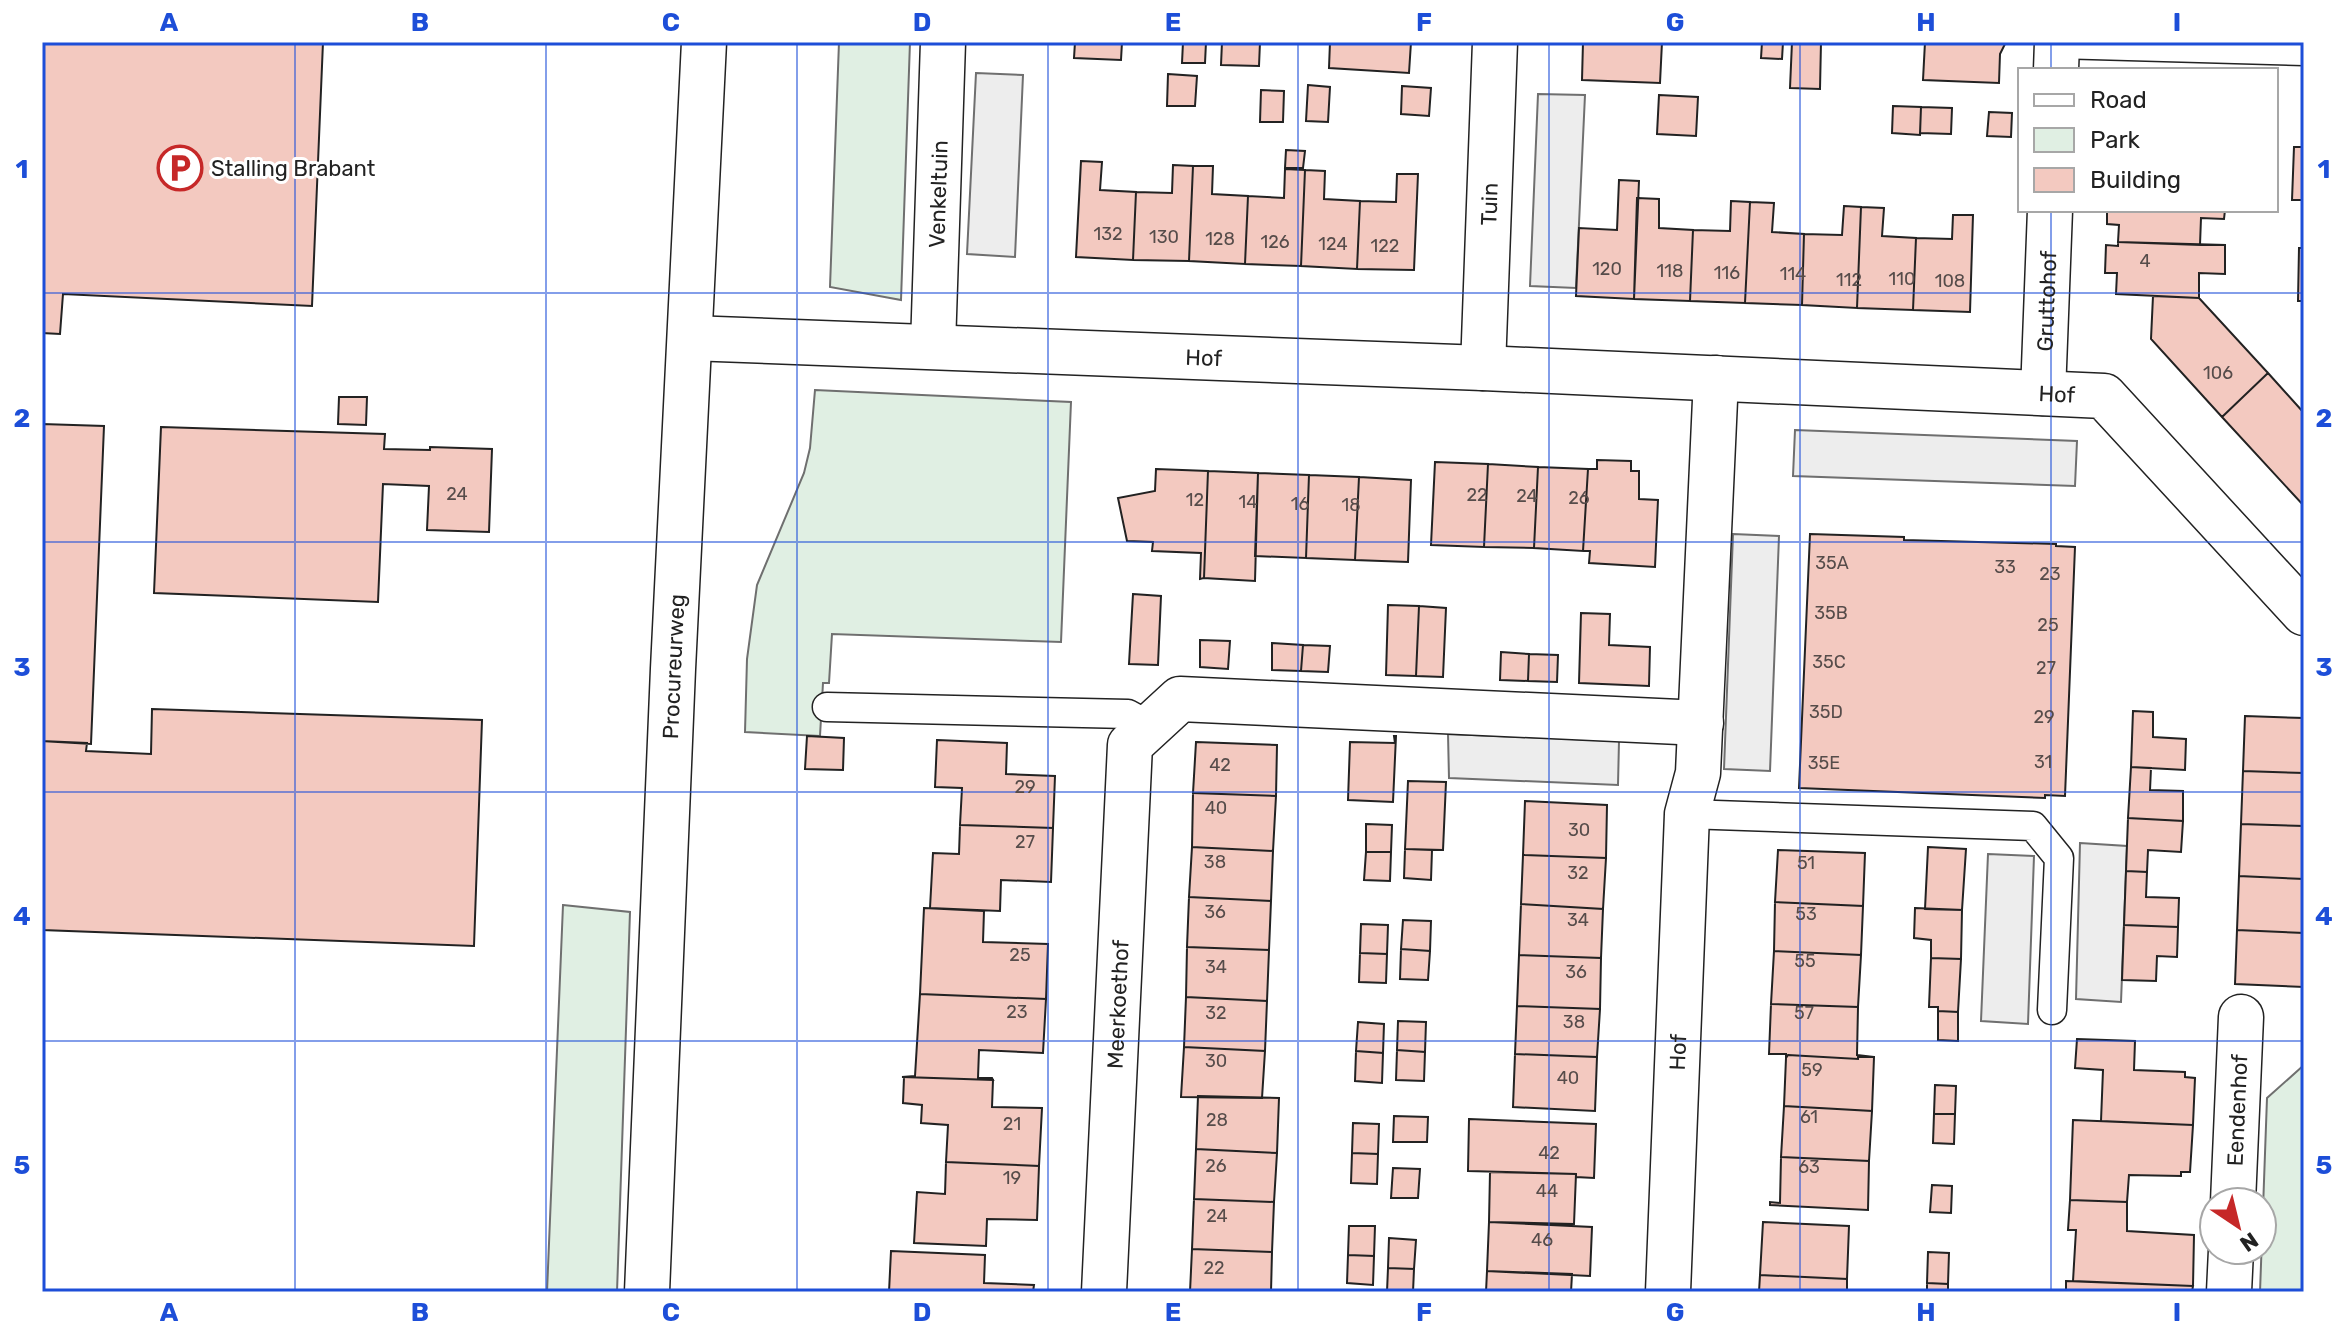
<svg xmlns="http://www.w3.org/2000/svg" width="2346" height="1334" font-family="Rubik,sans-serif">
	<style>
		.green { fill: #e0efe3; stroke: #6f6f6f; stroke-width: 2 }
		.parking { fill: #ededed; stroke: #6f6f6f; stroke-width: 2 }
		.building { fill: #f3c9c0; stroke: #222; stroke-width: 2 }
		.lines { fill: none; stroke-linecap: round; stroke-linejoin: round }
		.service-casing { stroke: #222; stroke-width: 31 }
		.minor-casing { stroke: #222; stroke-width: 47 }
		.secondary-casing { stroke: #222; stroke-width: 47 }
		.service { stroke: #fff; stroke-width: 28 }
		.minor { stroke: #fff; stroke-width: 44 }
		.secondary { stroke: #fff; stroke-width: 44 }
		.grid { fill: none; stroke: #1d4ed8; stroke-width: 2; stroke-opacity: 0.55 }
		.labels { text-anchor: middle; stroke-width: 6; stroke-linejoin: round; paint-order: stroke }
		.number-label { font-size: 18px; fill: #564c4a }
		.poi-label { font-size: 22px; fill: #222; stroke: #fff; text-anchor: start }
		.street-label { font-size: 22px; fill: #222; stroke: #fff }
		.neatline { fill: none; stroke: #1d4ed8; stroke-width: 3 }
		.grid-label { font-size: 26px; text-anchor: middle; font-weight: bold; fill: #1d4ed8 }
	</style>
	<rect width="100%" height="100%" fill="#fff"/>
	<path class="green" d="M839,42H910L901,300L830,287Z
		M815,390L1071,402L1061,642L832,634L829,683H823L820,736L745,732L747,659L757,585L804,473L810,448Z
		M563,905L630,912L617,1292H547Z
		M2304,1065V1292H2260L2267,1098Z"/>
	<path class="parking" d="M976,73L1023,75L1015,257L967,254Z
		M1538,94L1585,95L1576,288L1530,286Z
		M1795,430L2077,441L2075,486L1793,476Z
		M1733,534L1779,536L1770,771L1724,769Z
		M1448,734L1619,741L1618,785L1449,778Z
		M2080,843L2127,846L2121,1002L2076,999Z
		M1988,854L2034,856L2028,1024L1981,1021Z"/>
	<path class="building" d="M42,42H323L312,306L63,294L60,334L42,333Z
		M1075,42H1122L1121,60L1074,58Z
		M1183,42H1206L1205,63H1182Z
		M1222,42H1260L1259,66L1221,65Z
		M1330,42H1411L1409,73L1329,68Z
		M1583,42H1662L1660,83L1582,80Z
		M1762,42H1783L1782,59L1761,58Z
		M1792,42H1821L1820,89L1790,88Z
		M1925,42H2006L2000,54L1999,83L1923,80Z
		M1168,74L1197,76L1195,106H1167Z
		M1308,85L1330,87L1328,122L1306,121Z
		M1402,86L1431,88L1429,116L1401,114Z
		M1261,90L1284,91L1283,122H1260Z
		M1659,95L1698,97L1696,136L1657,134Z
		M1893,106L1921,107L1920,135L1892,133Z
		M1921,107L1952,108L1951,134L1920,133Z
		M1989,112L2012,113L2011,137L1987,136Z
		M2294,147H2304V200H2292Z
		M1286,150L1305,151L1303,168H1285Z
		M1081,161L1102,162L1100,190L1136,192L1133,260L1076,257Z
		M1173,165L1193,166L1189,261L1133,260L1136,192L1172,193Z
		M1193,166H1213L1212,194L1248,196L1245,264L1189,261Z
		M1285,169L1305,170L1301,266L1245,264L1248,196L1284,198Z
		M1305,170L1325,171L1324,199L1360,201L1357,269L1301,266Z
		M1397,174H1418L1414,270L1357,269L1360,201L1396,202Z
		M1619,180L1639,181L1634,299L1576,296L1579,228L1617,230Z
		M1637,198L1659,199V228L1693,230L1690,301L1634,299Z
		M1731,201L1750,202L1745,303L1690,301L1693,230L1730,231Z
		M1750,202L1774,203L1772,232L1804,234L1802,305L1745,303Z
		M1844,206L1861,207L1857,308L1802,305L1804,234L1842,235Z
		M1861,207L1884,208L1882,236L1916,238L1913,310L1857,308Z
		M2107,210H2225L2224,219L2201,218L2200,245L2118,242L2119,225L2107,224Z
		M1953,215H1973L1970,312L1913,310L1916,238L1952,239Z
		M2118,242L2225,245V274L2199,273V298L2116,294L2117,273H2105L2106,245L2118,246Z
		M2299,248H2304V301H2298Z
		M2153,296L2199,298L2268,373L2222,417L2151,339Z
		M2268,373L2304,413V506L2222,417Z
		M339,397H367L366,425L338,424Z
		M42,424L104,426L91,744L42,741Z
		M161,427L385,434L384,449L430,450V447L492,449L489,532L427,530L429,486L383,484L378,602L154,593Z
		M1597,460L1631,461V471H1639V499L1658,500L1655,567L1589,563L1590,551H1583L1588,469H1597Z
		M1435,462L1488,464L1484,547L1431,545Z
		M1488,464L1538,467L1534,548L1484,547Z
		M1538,467L1588,469L1583,551L1534,548Z
		M1156,469L1208,471L1204,578L1200,579L1201,553L1152,551L1153,542L1127,541L1118,498L1155,491Z
		M1208,471L1258,473L1255,581L1204,578Z
		M1258,473L1309,475L1306,558L1255,556Z
		M1309,475L1359,477L1355,560L1306,558Z
		M1359,477L1411,480L1408,562L1355,560Z
		M1810,534L1904,537V540L2056,544V546L2075,547L2065,796L2045,795V798L1799,788Z
		M1133,594L1161,596L1158,665L1129,664Z
		M1388,605L1419,606L1416,676L1386,675Z
		M1419,606L1446,608L1443,677L1416,676Z
		M1581,613L1610,614L1609,645L1650,647L1649,686L1579,683Z
		M1200,640L1230,641L1228,669L1200,667Z
		M1272,643L1303,645L1301,671L1272,670Z
		M1303,645L1330,646L1328,672L1301,671Z
		M1501,652L1529,654L1528,681L1500,680Z
		M1529,654L1558,655L1557,682L1528,681Z
		M152,709L482,720L474,946L42,930V741L87,743L86,751L151,754Z
		M2133,711L2153,712V737L2186,739L2185,770L2131,767Z
		M2245,716L2304,718V773L2243,771Z
		M807,736L844,738L843,770L805,769Z
		M1394,736H1396L1393,802L1348,800L1350,742L1395,743Z
		M937,740L1007,743L1006,774L1055,776L1053,828L960,825L962,788L935,787Z
		M1196,742L1277,745L1276,796L1193,793Z
		M2131,767L2151,768L2150,790L2183,791V821L2128,818Z
		M2243,771L2304,773V826L2241,824Z
		M1408,781L1446,782L1443,850L1405,849Z
		M1193,793L1276,796L1273,851L1192,847Z
		M1525,801L1607,805L1606,858L1523,855Z
		M2128,818L2183,821L2181,852L2148,850L2147,872L2126,871Z
		M1366,824L1392,825L1391,852H1366Z
		M2241,824L2304,826V879L2239,876Z
		M960,825L1053,828L1051,882L1001,880L1000,911L930,908L933,853L959,854Z
		M1192,847L1273,851L1271,901L1189,897Z
		M1928,847L1966,849L1962,910L1925,909Z
		M1405,849L1432,850L1431,880L1404,878Z
		M1778,850L1865,853L1863,906L1775,902Z
		M1366,852H1391L1390,881L1364,880Z
		M1523,855L1606,858L1603,909L1521,904Z
		M2126,871L2147,872L2146,897L2179,898L2178,927L2124,925Z
		M2239,876L2304,879V933L2237,930Z
		M1189,897L1271,901L1269,950L1187,947Z
		M1775,902L1863,906L1861,955L1774,951Z
		M1521,904L1603,909L1601,958L1519,955Z
		M924,908L984,911L983,942L1048,944L1046,999L920,994Z
		M1915,908L1962,910L1961,959L1931,958V940L1914,938Z
		M1403,920L1431,921L1430,951L1401,949Z
		M1361,924L1388,925L1387,954L1360,953Z
		M2124,925L2178,927L2177,957L2157,956L2156,981L2122,980Z
		M2237,930L2304,933V987L2235,984Z
		M1187,947L1269,950L1267,1001L1186,997Z
		M1401,949L1430,951L1428,980L1400,979Z
		M1774,951L1861,955L1858,1007L1771,1004Z
		M1360,953L1387,954L1386,983L1359,982Z
		M1519,955L1601,958L1600,1009L1517,1006Z
		M1931,958L1961,959L1958,1012L1938,1011V1007H1929Z
		M920,994L1046,999L1043,1053L979,1050L978,1078H992L993,1080L902,1077L915,1076Z
		M1186,997L1267,1001L1265,1051L1184,1047Z
		M1771,1004L1858,1007L1857,1055L1874,1057H1858V1059L1788,1055L1786,1058V1054H1769Z
		M1517,1006L1600,1009L1597,1057L1515,1054Z
		M1938,1011L1958,1012V1041L1938,1040Z
		M1398,1021L1426,1022L1425,1052L1397,1050Z
		M1358,1022L1384,1024L1383,1053L1356,1051Z
		M2077,1039L2135,1041L2134,1070L2185,1072V1077L2195,1078L2193,1125L2101,1121L2103,1070L2075,1068Z
		M1184,1047L1265,1051L1262,1098L1181,1097Z
		M1397,1050L1425,1052L1424,1081L1396,1080Z
		M1356,1051L1383,1053L1382,1083L1355,1081Z
		M1515,1054L1597,1057L1595,1111L1513,1107Z
		M1788,1055L1858,1059V1057H1874L1872,1111L1784,1106L1786,1058Z
		M904,1077L993,1080L992,1107L1042,1108L1039,1166L946,1162L948,1125L921,1123L922,1105L903,1103Z
		M1935,1085L1956,1086L1955,1114H1934Z
		M1198,1096L1279,1098L1277,1153L1196,1149Z
		M1784,1106L1872,1111L1869,1161L1781,1157Z
		M1934,1114H1955L1954,1144L1933,1143Z
		M1394,1116L1428,1117L1427,1142H1393Z
		M1469,1119L1596,1124L1594,1178L1576,1177V1174L1468,1171Z
		M2073,1120L2193,1125L2190,1172H2181V1176L2129,1175L2127,1202L2070,1200Z
		M1353,1123L1379,1124L1378,1154L1352,1153Z
		M1196,1149L1277,1153L1274,1202L1194,1199Z
		M1352,1153L1378,1154L1377,1184L1351,1183Z
		M1781,1157L1869,1161L1868,1210L1770,1205V1202L1780,1203Z
		M946,1162L1039,1166L1037,1220L987,1219L986,1246L914,1243L917,1192L945,1194Z
		M1393,1168L1420,1169L1418,1198H1391Z
		M1490,1172L1576,1174L1574,1224L1489,1222Z
		M1932,1185L1952,1186L1951,1213L1930,1212Z
		M1194,1199L1274,1202L1272,1252L1192,1249Z
		M2070,1200L2127,1202V1231L2194,1235L2193,1286L2073,1281L2076,1230H2068Z
		M1489,1222L1592,1227L1590,1276L1487,1271Z
		M1763,1222L1849,1226L1847,1279L1760,1275Z
		M1349,1226H1375L1374,1256L1348,1255Z
		M1389,1238L1416,1240L1414,1269L1388,1268Z
		M1192,1249L1272,1252L1271,1292H1190Z
		M891,1251L985,1255L984,1283L1034,1285L1033,1292H889Z
		M1928,1252L1949,1253L1948,1284L1927,1283Z
		M1348,1255L1374,1256L1373,1285L1347,1283Z
		M1388,1268L1414,1269L1413,1292H1387Z
		M1487,1271L1572,1274L1571,1292H1486Z
		M1760,1275L1847,1279V1292H1759Z
		M2066,1281L2193,1286L2192,1292H2066Z
		M1927,1283L1948,1284V1292H1927Z"/>
	<g class="lines">
		<g class="service-casing">
			<path id="service" d="M2057,44L2304,51
				M827,707L1128,714L1150,726
				M1687,814L2033,826L2059,858L2052,1010"/>
		</g>
		<g class="minor-casing">
			<g id="minor">
				<path d="M2056,70L2057,42"/>
				<path id="s1" d="M690,338L1483,368L2104,396L2304,613"/>
				<path id="s2" d="M933,346L943,42"/>
				<path id="s3" d="M1483,368L1495,42"/>
				<path id="s4" d="M2043,393L2050,210"/>
				<path id="s5" d="M2233,1202L2241,1017"/>
				<path id="s6" d="M1104,1292L1130,745L1180,699L1701,723"/>
				<path id="s7" d="M1668,1292L1687,814L1698,773L1716,378"/>
				<path d="M2229,1292L2231,1250"/>
			</g>
		</g>
		<g class="secondary-casing">
			<g id="secondary">
				<path id="s8" d="M647,1292L673,669L704,42"/>
			</g>
		</g>
		<use href="#service" class="service"/>
		<use href="#minor" class="minor"/>
		<use href="#secondary" class="secondary"/>
	</g>
	<path class="grid" d="M295,42V1292M546,42V1292M797,42V1292M1048,42V1292M1298,42V1292M1549,42V1292M1800,42V1292M2051,42V70M2051,210V1292M42,293H2304M42,542H2304M42,792H2304M42,1041H2304"/>
	<defs>
		<g id="parking-ring" transform="scale(2.3)"><circle r="9.5" fill="#fff" stroke="#c62828" stroke-width="1.5"/><path d="M-3.5-5.5H1a3.5 3.5 0 0 1 0 7H-1V5.5H-3.5ZM-1-3.4V-.6H.8a1.4 1.4 0 0 0 0-2.8Z" fill="#c62828"/></g>
	</defs>
	<g fill-rule="evenodd">
		<use href="#parking-ring" x="180" y="168"/>
	</g>
	<g class="labels">
		<g class="number-label">
			<text x="1108" y="240">132</text>
			<text x="1164" y="243">130</text>
			<text x="1220" y="245">128</text>
			<text x="1275" y="248">126</text>
			<text x="1333" y="250">124</text>
			<text x="1385" y="252">122</text>
			<text x="2145" y="267">4</text>
			<text x="1607" y="275">120</text>
			<text x="1670" y="277">118</text>
			<text x="1727" y="279">116</text>
			<text x="1793" y="280">114</text>
			<text x="1902" y="285">110</text>
			<text x="1849" y="286">112</text>
			<text x="1950" y="287">108</text>
			<text x="2218" y="379">106</text>
			<text x="457" y="500">24</text>
			<text x="1477" y="501">22</text>
			<text x="1527" y="502">24</text>
			<text x="1579" y="504">26</text>
			<text x="1195" y="506">12</text>
			<text x="1248" y="508">14</text>
			<text x="1300" y="510">16</text>
			<text x="1351" y="511">18</text>
			<text x="1832" y="569">35A</text>
			<text x="2005" y="573">33</text>
			<text x="2050" y="580">23</text>
			<text x="1831" y="619">35B</text>
			<text x="2048" y="631">25</text>
			<text x="1829" y="668">35C</text>
			<text x="2046" y="674">27</text>
			<text x="1826" y="718">35D</text>
			<text x="2044" y="723">29</text>
			<text x="2043" y="768">31</text>
			<text x="1824" y="769">35E</text>
			<text x="1220" y="771">42</text>
			<text x="1025" y="793">29</text>
			<text x="1216" y="814">40</text>
			<text x="1579" y="836">30</text>
			<text x="1025" y="848">27</text>
			<text x="1215" y="868">38</text>
			<text x="1806" y="869">51</text>
			<text x="1578" y="879">32</text>
			<text x="1215" y="918">36</text>
			<text x="1806" y="920">53</text>
			<text x="1578" y="926">34</text>
			<text x="1020" y="961">25</text>
			<text x="1805" y="967">55</text>
			<text x="1216" y="973">34</text>
			<text x="1576" y="978">36</text>
			<text x="1017" y="1018">23</text>
			<text x="1216" y="1019">32</text>
			<text x="1804" y="1019">57</text>
			<text x="1574" y="1028">38</text>
			<text x="1216" y="1067">30</text>
			<text x="1812" y="1076">59</text>
			<text x="1568" y="1084">40</text>
			<text x="1809" y="1123">61</text>
			<text x="1217" y="1126">28</text>
			<text x="1012" y="1130">21</text>
			<text x="1549" y="1159">42</text>
			<text x="1216" y="1172">26</text>
			<text x="1809" y="1173">63</text>
			<text x="1012" y="1184">19</text>
			<text x="1547" y="1197">44</text>
			<text x="1217" y="1222">24</text>
			<text x="1542" y="1246">46</text>
			<text x="1214" y="1274">22</text>
		</g>
		<g class="poi-label">
			<text x="211" y="176">Stalling Brabant</text>
		</g>
		<g class="street-label">
			<text dy="8" stroke="none"><textPath href="#s2" startOffset="152">Venkeltuin</textPath></text>
			<text dy="8" stroke="none"><textPath href="#s3" startOffset="164">Tuin</textPath></text>
			<text dy="8" stroke="none"><textPath href="#s4" startOffset="92">Gruttohof</textPath></text>
			<text dy="8" stroke="none"><textPath href="#s1" startOffset="514">Hof</textPath></text>
			<text dy="8" stroke="none"><textPath href="#s1" startOffset="1368">Hof</textPath></text>
			<text dy="8" stroke="none"><textPath href="#s8" startOffset="626">Procureurweg</textPath></text>
			<text dy="8" stroke="none"><textPath href="#s6" startOffset="288">Meerkoethof</textPath></text>
			<text dy="8" stroke="none"><textPath href="#s7" startOffset="240">Hof</textPath></text>
			<text dy="8" stroke="none"><textPath href="#s5" startOffset="92">Eendenhof</textPath></text>
		</g>
	</g>
	<rect width="2346" height="1334" fill="none" stroke="#ffffff" stroke-width="88"/>
	<rect x="2018" y="68" width="260" height="144" fill="#ffffff" stroke="#a7a7a7" stroke-width="2"/>
	<rect x="2034" y="94" width="40" height="12" fill="#ffffff" stroke="#a7a7a7" stroke-width="2"/>
	<text x="2090" y="108" font-size="24" fill="#222222">Road</text>
	<rect x="2034" y="128" width="40" height="24" fill="#e0efe3" stroke="#a7a7a7" stroke-width="2"/>
	<text x="2090" y="148" font-size="24" fill="#222222">Park</text>
	<rect x="2034" y="168" width="40" height="24" fill="#f3c9c0" stroke="#a7a7a7" stroke-width="2"/>
	<text x="2090" y="188" font-size="24" fill="#222222">Building</text>
	<g transform="translate(2238 1226) rotate(145)"><circle r="38" fill="#ffffff" stroke="#a7a7a7" stroke-width="2"/>
	<path d="M0-6L14 30L0 20L-14 30Z" fill="#c62828"/>
	<text y="-12" font-size="22" font-weight="bold" text-anchor="middle" fill="#222222">N</text>
	</g>
	<rect x="44" y="44" width="2258" height="1246" class="neatline"/>
	<g class="grid-label">
		<text x="169" y="31">A</text>
		<text x="420" y="31">B</text>
		<text x="671" y="31">C</text>
		<text x="922" y="31">D</text>
		<text x="1173" y="31">E</text>
		<text x="1424" y="31">F</text>
		<text x="1675" y="31">G</text>
		<text x="1926" y="31">H</text>
		<text x="2177" y="31">I</text>
		<text x="22" y="178">1</text>
		<text x="2324" y="178">1</text>
		<text x="22" y="427">2</text>
		<text x="2324" y="427">2</text>
		<text x="22" y="676">3</text>
		<text x="2324" y="676">3</text>
		<text x="22" y="925">4</text>
		<text x="2324" y="925">4</text>
		<text x="22" y="1174">5</text>
		<text x="2324" y="1174">5</text>
		<text x="169" y="1321">A</text>
		<text x="420" y="1321">B</text>
		<text x="671" y="1321">C</text>
		<text x="922" y="1321">D</text>
		<text x="1173" y="1321">E</text>
		<text x="1424" y="1321">F</text>
		<text x="1675" y="1321">G</text>
		<text x="1926" y="1321">H</text>
		<text x="2177" y="1321">I</text>
	</g>
</svg>
